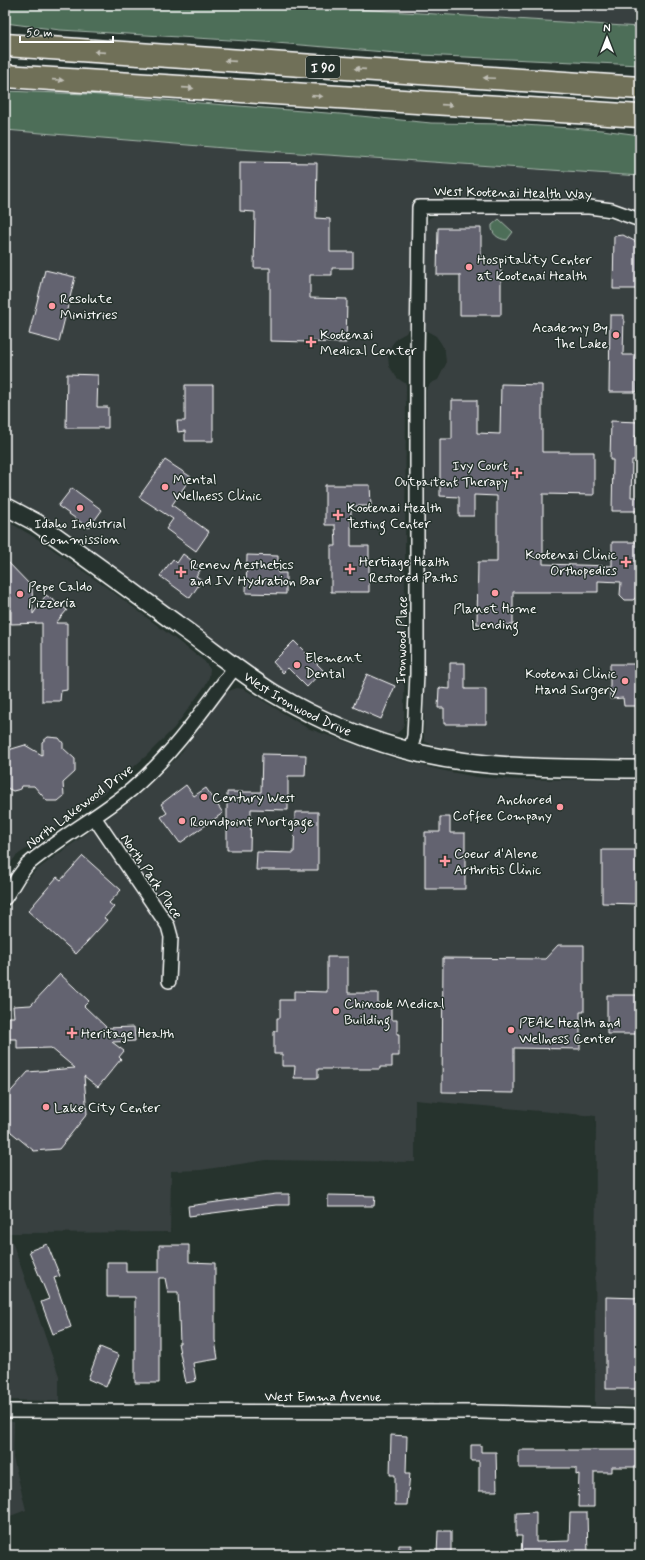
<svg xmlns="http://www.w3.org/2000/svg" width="645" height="1560" font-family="Mynerve,sans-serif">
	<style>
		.built { fill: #394141 }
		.green { fill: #4e6e58; stroke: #a6b6ac }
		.building { fill: #646370; stroke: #fff }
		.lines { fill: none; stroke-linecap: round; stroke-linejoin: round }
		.minor-casing { stroke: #fff; stroke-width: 16 }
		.tertiary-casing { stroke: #fff; stroke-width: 20 }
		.motorway-casing { stroke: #fff; stroke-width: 25 }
		.minor { stroke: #26332d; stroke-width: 13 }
		.tertiary { stroke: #26332d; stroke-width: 17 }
		.motorway { stroke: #706f59; stroke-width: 22 }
		.oneway { fill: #bfbeb4 }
		.poi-dot { fill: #ff9aa2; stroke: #26332d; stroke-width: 1.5 }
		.labels { text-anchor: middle; stroke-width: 3; stroke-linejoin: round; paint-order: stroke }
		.shield { fill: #26332d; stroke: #bec2c0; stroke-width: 1 }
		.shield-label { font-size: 13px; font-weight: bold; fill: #fff }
		.street-label { font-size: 14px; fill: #fff; stroke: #26332d }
		.poi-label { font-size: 14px; fill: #fff; stroke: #26332d; text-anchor: start }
	</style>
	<rect width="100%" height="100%" fill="#26332d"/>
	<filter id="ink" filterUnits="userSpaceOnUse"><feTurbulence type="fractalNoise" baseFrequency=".025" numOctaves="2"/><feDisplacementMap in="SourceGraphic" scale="8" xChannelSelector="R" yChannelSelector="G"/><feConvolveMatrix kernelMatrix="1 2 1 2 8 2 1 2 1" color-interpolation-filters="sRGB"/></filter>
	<g filter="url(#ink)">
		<path class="built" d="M294,5H640V27L417,12Z
			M5,130L224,148L640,176V215L587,202L412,200L410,325L406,333L397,338L391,346L388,357L389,366L397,378L406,384L404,723L402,729L396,734L381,732L346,719L315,706L278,685L237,659L74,536L38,512L5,495Z
			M439,214L588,215L620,221L640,229V759L539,758L487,755L435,746L424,741L426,390L431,383L438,380L446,364L445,351L441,343L436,336L427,331L424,325L425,226L429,218Z
			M5,520L41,541L121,598L204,661L210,669L209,677L205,686L174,728L146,756L95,801L16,856L5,870Z
			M237,688L244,689L307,728L392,758L440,770L476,777L519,780L640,779V1406H595L596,1116L415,1100V1162L266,1160L201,1170L171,1171L170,1232L9,1233L59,1376V1401L5,1400V918L19,890L35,871L133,800L178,757L226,692Z
			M5,1422H14L13,1458L26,1510L5,1518Z"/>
		<path class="green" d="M5,5H294L640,27V65L421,55L264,42L60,30L5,23Z
			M5,91L87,94L340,114L431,123L508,124L602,130L640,135V176L224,148L5,130Z
			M499,219L513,232L507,240C498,239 491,234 492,225Z"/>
		<path class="building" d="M240,162L317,163L316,218L330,219V252H353V268H332V275H310V298L347,299L346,343L270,341V268H254L255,212L240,211Z
			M438,228H481V259H501V315H460V275H437Z
			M623,235L640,244V289H613L614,236Z
			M45,270L75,277L59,342L29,334Z
			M610,315H624L623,355H638L637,392H609Z
			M67,374L98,375L97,407H108V428H66Z
			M501,384L542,385V452H594V495L543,494V564L612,566V542H640L638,596L633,600H625L620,595L621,582L598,581V592H513V625L477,624L478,562H497V496L474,495V516H459V497L440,496V439H452V400H477V433L500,434Z
			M185,385H213V441H185V431L178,432L177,421H185Z
			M611,421L640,422V436H635V460H632L631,497H639L638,511H612L613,460H610Z
			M165,460L191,477L172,505L209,532L196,551L166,529L173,519L139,497Z
			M325,485H370L371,506H351V546H369V592H331V546H336L335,525H325Z
			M72,488L102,510L89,528L58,506Z
			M183,554L202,568L196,576L202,580L190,598L160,576L173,559L177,563Z
			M247,555L278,556V573H286V594L246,593Z
			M5,559L32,587L33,614L46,595L67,610L56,623H67V690L61,691L60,701H42V623L11,624V597L5,591Z
			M294,641L323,670L307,687L288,668L283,673L273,662Z
			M450,663H465V689H486V724H444V708H438L439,688L450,689Z
			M610,664H640V706H624L623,698L610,699Z
			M367,674L395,686L381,719L353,707Z
			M48,737L59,738L63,743V748L75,759V772L63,783L64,796L58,801H47L34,786H22L21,789L13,791L5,787V751L25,745L42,755V742Z
			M262,754L306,755L305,776H288V810L251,809L250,850H227V792H261Z
			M186,785L194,796L206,788L223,813L180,843L161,817L167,813L161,804Z
			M295,812H318V870H256L257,852L294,853Z
			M440,817H450V833H465V889H425V832H440Z
			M602,850H640V904L602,903Z
			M83,856L121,890L109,903L114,907L104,918L107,920L76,954L28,911L57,877L61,880Z
			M558,945H584V1012H580V1049L514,1048V1093L442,1092L443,958L545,959Z
			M327,957H348V993H378V1005H391V1020H397V1034H399V1056H392V1067H380V1069H318V1078H294L295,1066H282V1054H274V1031H277V1018H280V1000H294V991L327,992Z
			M60,974L89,1001L84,1006L107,1028L134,1027L135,1041L112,1042L124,1051L119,1057L121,1059L98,1087L84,1076L87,1114L59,1149L34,1151L5,1127V1098L28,1072L75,1068L51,1048L17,1049V1039H9L8,1017H14L13,1006L31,1005Z
			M607,995H640V1034H607Z
			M276,1194H289V1205H276L189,1216L188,1206Z
			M328,1195L375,1196L374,1206H328Z
			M47,1244L60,1276L54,1278L71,1327L53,1334L41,1302L49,1299L29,1251Z
			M159,1245H189V1262L215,1263V1340L218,1359L193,1363L196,1381L186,1383L178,1343H180L178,1293H168L165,1278H159V1383H135V1297H107V1262H126V1272H159Z
			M606,1297L640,1298V1389H606Z
			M100,1347L119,1355L106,1387L88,1379Z
			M391,1435L407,1436L406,1473H410L407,1505H395V1475H390Z
			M471,1445H481V1452H496L497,1491H479V1461H471Z
			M519,1450H640V1467H612V1472H594V1507H578L579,1474L576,1475V1468H519Z
			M536,1512V1542L569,1541L570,1513H587L588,1555H521L522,1536H516V1513Z
			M438,1531H451V1555H437Z
			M399,1545H412L411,1555H398Z"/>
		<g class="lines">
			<g class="minor-casing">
				<path id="minor" d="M410,751L414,736L417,674V362L419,207H589L612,210L640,220
					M94,817L168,926L171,937L169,981
					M5,898L18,877L27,865C60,837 98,817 131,790C172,755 203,710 235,667
					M5,1411L480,1412L640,1416"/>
			</g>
			<g class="tertiary-casing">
				<g id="tertiary">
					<path id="s1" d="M5,506L37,523L61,540C102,569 141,598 181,627C212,649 241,673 273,693C318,720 370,742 422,754C494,770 567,768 640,769"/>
				</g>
			</g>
			<g class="motorway-casing">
				<path id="motorway" d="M5,45L640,88
					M5,76L640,116"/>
			</g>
			<use href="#minor" class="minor"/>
			<use href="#tertiary" class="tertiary"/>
			<use href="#motorway" class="motorway"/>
		</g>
		<defs><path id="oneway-solid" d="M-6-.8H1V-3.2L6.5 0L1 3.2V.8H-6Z"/></defs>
		<g class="oneway">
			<use href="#oneway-solid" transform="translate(100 52) rotate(-176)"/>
			<use href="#oneway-solid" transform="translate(230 61) rotate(-176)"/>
			<use href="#oneway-solid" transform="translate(360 69) rotate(-176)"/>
			<use href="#oneway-solid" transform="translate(489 78) rotate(-177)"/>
			<use href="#oneway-solid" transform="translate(58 80) rotate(4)"/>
			<use href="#oneway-solid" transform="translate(188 88) rotate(4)"/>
			<use href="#oneway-solid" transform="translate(317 96) rotate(4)"/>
			<use href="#oneway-solid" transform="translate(447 105) rotate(4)"/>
		</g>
	</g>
	<g class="poi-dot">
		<circle cx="469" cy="267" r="4"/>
		<circle cx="52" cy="306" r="4"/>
		<circle cx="616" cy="335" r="4"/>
		<path d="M309 336h4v4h4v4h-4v4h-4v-4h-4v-4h4z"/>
		<path d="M515 467h4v4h4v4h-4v4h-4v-4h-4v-4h4z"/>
		<circle cx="165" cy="487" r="4"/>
		<circle cx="80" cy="508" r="4"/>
		<path d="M336 509h4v4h4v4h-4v4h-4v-4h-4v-4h4z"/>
		<path d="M624 556h4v4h4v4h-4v4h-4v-4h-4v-4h4z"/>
		<path d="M348 563h4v4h4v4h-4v4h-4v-4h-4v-4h4z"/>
		<path d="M179 566h4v4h4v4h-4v4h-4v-4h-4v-4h4z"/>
		<circle cx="495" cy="593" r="4"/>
		<circle cx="20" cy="594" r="4"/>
		<circle cx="297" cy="665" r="4"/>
		<circle cx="625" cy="681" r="4"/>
		<circle cx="204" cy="797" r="4"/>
		<circle cx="560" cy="807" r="4"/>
		<circle cx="182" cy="821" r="4"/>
		<path d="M443 855h4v4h4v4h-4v4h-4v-4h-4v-4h4z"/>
		<circle cx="336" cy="1011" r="4"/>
		<circle cx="511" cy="1030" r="4"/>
		<path d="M70 1027h4v4h4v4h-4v4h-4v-4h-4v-4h4z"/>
		<circle cx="46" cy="1107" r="4"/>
	</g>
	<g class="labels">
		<rect class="shield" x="306" y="56" width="34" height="22" rx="3"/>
		<g class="shield-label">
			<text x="323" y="72">I 90</text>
		</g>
		<g class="street-label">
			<text transform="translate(513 192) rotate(1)" y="5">West Kootenai Health Way</text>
			<text transform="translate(401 640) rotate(-89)" y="5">Ironwood Place</text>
			<text dy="5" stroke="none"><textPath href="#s1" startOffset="354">West Ironwood Drive</textPath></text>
			<text transform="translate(79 806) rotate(-37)" y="5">North Lakewood Drive</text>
			<text transform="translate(152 876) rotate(56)" y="5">North Park Place</text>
			<text x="323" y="1401">West Emma Avenue</text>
		</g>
		<g class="poi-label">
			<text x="477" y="264">Hospitality Center<tspan x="477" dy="16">at Kootenai Health</tspan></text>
			<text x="60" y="303">Resolute<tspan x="60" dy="16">Ministries</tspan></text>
			<text x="608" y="332" text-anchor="end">Academy By<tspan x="608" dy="16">The Lake</tspan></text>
			<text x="320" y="339">Kootenai<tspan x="320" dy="16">Medical Center</tspan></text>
			<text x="508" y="470" text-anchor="end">Ivy Court<tspan x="508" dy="16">Outpaitent Therapy</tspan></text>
			<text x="173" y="484">Mental<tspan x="173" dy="16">Wellness Clinic</tspan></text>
			<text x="347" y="512">Kootenai Health<tspan x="347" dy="16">Testing Center</tspan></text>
			<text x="80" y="528" text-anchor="middle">Idaho Industrial<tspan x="80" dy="16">Commission</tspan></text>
			<text x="617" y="559" text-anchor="end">Kootenai Clinic<tspan x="617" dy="16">Orthopedics</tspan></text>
			<text x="359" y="566">Hertiage Health<tspan x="359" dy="16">- Restored Paths</tspan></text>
			<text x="190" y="569">Renew Aesthetics<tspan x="190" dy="16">and IV Hydration Bar</tspan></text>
			<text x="28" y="591">Pepe Caldo<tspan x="28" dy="16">Pizzeria</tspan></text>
			<text x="495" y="613" text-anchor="middle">Planet Home<tspan x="495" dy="16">Lending</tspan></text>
			<text x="305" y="662">Element<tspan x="305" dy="16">Dental</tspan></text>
			<text x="617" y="678" text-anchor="end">Kootenai Clinic<tspan x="617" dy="16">Hand Surgery</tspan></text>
			<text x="212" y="802">Century West</text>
			<text x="552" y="804" text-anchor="end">Anchored<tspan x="552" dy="16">Coffee Company</tspan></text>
			<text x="190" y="826">Roundpoint Mortgage</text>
			<text x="454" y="858">Coeur d'Alene<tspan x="454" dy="16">Arthritis Clinic</tspan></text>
			<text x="344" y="1008">Chinook Medical<tspan x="344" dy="16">Building</tspan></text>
			<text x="519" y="1027">PEAK Health and<tspan x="519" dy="16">Wellness Center</tspan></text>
			<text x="81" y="1038">Heritage Health</text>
			<text x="54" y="1112">Lake City Center</text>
		</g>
	</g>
	<rect width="645" height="1560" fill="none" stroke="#26332d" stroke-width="20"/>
	<rect x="10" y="10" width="625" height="1540" fill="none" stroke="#fff" stroke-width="1.5" filter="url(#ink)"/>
	<g transform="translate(607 38)" stroke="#26332d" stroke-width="3" paint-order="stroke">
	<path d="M0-3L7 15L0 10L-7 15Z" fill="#ffffff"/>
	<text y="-6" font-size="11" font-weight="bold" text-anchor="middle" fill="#ffffff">N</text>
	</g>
	<path d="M20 36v6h93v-6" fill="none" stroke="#ffffff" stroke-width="2"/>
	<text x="26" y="36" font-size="12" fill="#ffffff" stroke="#26332d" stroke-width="3" paint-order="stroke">50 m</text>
</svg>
